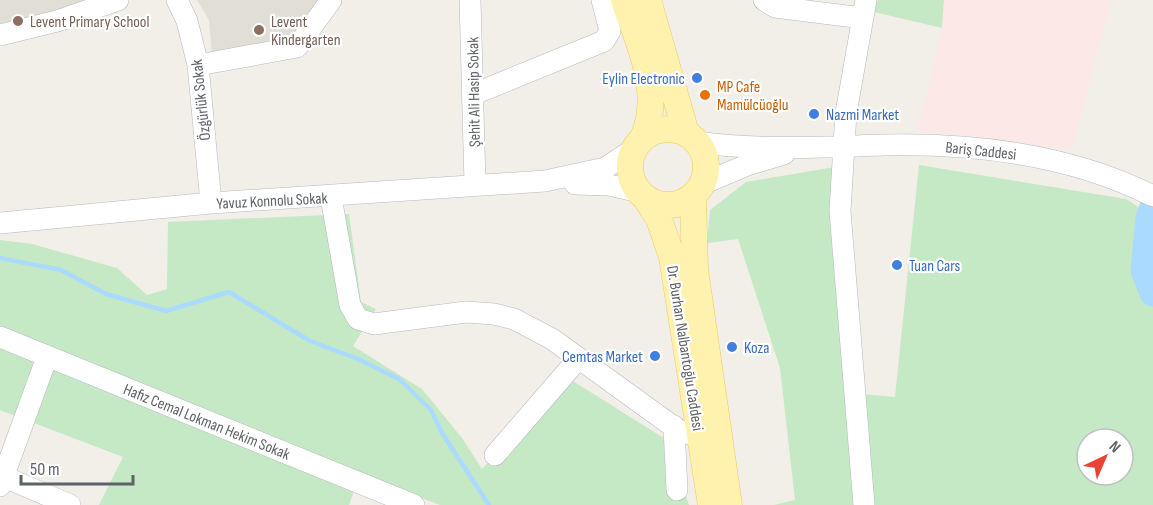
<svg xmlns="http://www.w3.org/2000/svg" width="1153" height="505" font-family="'Sofia Sans Condensed',sans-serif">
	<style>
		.education { fill: #e1ded6 }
		.medical { fill: #fce8e6 }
		.green { fill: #c5e8c5; fill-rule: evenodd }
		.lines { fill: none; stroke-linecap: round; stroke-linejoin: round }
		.stream { stroke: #aadaff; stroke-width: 4.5 }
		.river { stroke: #aadaff; stroke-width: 27 }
		.minor-casing { stroke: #b5b8bc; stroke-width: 22 }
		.major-casing { stroke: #f2c960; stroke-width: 27 }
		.minor { stroke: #fff; stroke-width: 21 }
		.major { stroke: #fff2af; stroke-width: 26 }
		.education-dot { fill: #8d6e63; stroke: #fff; stroke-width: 2 }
		.shop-dot { fill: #3f7fe0; stroke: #fff; stroke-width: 2 }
		.food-dot { fill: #e8710a; stroke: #fff; stroke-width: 2 }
		.labels { text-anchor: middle; stroke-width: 4.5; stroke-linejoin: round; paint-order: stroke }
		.education-label { font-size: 16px; fill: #785e54; stroke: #fff; text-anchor: start }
		.shop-label { font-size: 16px; fill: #366cbe; stroke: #fff; text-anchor: start }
		.food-label { font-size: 16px; fill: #c56008; stroke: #fff; text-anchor: start }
		.street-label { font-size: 16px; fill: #5f6368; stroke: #fff }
	</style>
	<rect width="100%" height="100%" fill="#f1efe8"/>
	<path class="education" d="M0,0H98L0,29Z
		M197,0H323L304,39L212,56L209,20Z"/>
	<path class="medical" d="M944,0H1111L1072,150L918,130L942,28Z"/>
	<path class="green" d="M878,0H944L942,28L874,12Z
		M847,165L862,394L895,397L919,165L1126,199L1153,216V505H774L795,500L780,368L738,239L707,243L710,210L746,182ZM1087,439H1123V475H1087Z
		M349,214L361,302L376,309L353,346L422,389L462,438L482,469L568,378L667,440L689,505H440L360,474L349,505H99L123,457L0,410V240L32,244L117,268L147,295L167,289L168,222Z"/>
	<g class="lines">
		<path class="stream" d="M0,258L61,270L106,294L166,311L229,292L310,341L358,359L399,379L431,410L442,433L489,505"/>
		<path class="river" d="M1153,207L1149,218L1144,270L1153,293"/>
		<g class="minor-casing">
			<path id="minor" d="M177,0L187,21L198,65L211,203
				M470,0L475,184
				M764,0L775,7L863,18
				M0,35L57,21L118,0
				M198,65L297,47L331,0
				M474,94L604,41L610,31L602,0
				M697,142C759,151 820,147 883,145C975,143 1070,154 1153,196
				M575,184L609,185L640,192
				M702,184L747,165L784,154
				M331,197L350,305L358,319L374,324L466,312L494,314L514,319L552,339L678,430L700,437
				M0,223L211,203L545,181L605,168L634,149
				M0,337L414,505
				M674,426L677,490
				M495,455L578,359
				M2,476L70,505
				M0,486L47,357
				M864,505L840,211L846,113L866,0"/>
		</g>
		<g class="major-casing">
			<path id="major" d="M624,0C639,44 663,92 643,138
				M648,0L686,133
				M630 167a38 38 0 1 1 76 0a38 38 0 1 1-76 0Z
				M693,196L695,270L729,505
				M645,197L659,219L672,257L711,505"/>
		</g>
		<use href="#minor" class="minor"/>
		<use href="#major" class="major"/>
	</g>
	<g class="education-dot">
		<circle cx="18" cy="21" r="6"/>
		<circle cx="259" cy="30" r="6"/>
	</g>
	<g class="shop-dot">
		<circle cx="697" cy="78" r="6"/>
		<circle cx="814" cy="114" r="6"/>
		<circle cx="897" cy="265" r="6"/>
		<circle cx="732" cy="347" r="6"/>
		<circle cx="655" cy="356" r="6"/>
	</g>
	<circle class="food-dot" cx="705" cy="95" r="6"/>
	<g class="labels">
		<g class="education-label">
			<text x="30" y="27">Levent Primary School</text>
			<text x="271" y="27">Levent<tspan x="271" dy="18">Kindergarten</tspan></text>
		</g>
		<g class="shop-label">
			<text x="685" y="84" text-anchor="end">Eylin Electronic</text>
			<text x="826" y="120">Nazmi Market</text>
			<text x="909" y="271">Tuan Cars</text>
			<text x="744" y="353">Koza</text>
			<text x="643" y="362" text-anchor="end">Cemtas Market</text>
		</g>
		<g class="food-label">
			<text x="717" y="92">MP Cafe<tspan x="717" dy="18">Mamülcüoğlu</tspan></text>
		</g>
		<g class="street-label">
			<text transform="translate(473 92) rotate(-91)" y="6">Şehit Ali Hasip Sokak</text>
			<text transform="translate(200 100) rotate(-96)" y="6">Özgürlük Sokak</text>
			<text transform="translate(981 150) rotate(6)" y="6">Bariş Caddesi</text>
			<text transform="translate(272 200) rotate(-3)" y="6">Yavuz Konnolu Sokak</text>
			<text transform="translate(686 348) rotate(81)" y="6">Dr. Burhan Nalbantoğlu Caddesi</text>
			<text transform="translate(207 421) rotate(22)" y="6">Hafiz Cemal Lokman Hekim Sokak</text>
		</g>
	</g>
	<g transform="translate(1105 457) rotate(44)"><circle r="28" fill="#ffffff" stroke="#bfc1c3" stroke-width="1.5"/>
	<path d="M0-4.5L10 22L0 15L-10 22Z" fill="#ea4335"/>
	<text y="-9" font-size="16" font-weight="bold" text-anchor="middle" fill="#5f6368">N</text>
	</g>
	<path d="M21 475v9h112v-9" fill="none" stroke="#5f6368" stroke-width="3"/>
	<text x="30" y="475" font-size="18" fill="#5f6368" stroke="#ffffff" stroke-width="4.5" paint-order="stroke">50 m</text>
</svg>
